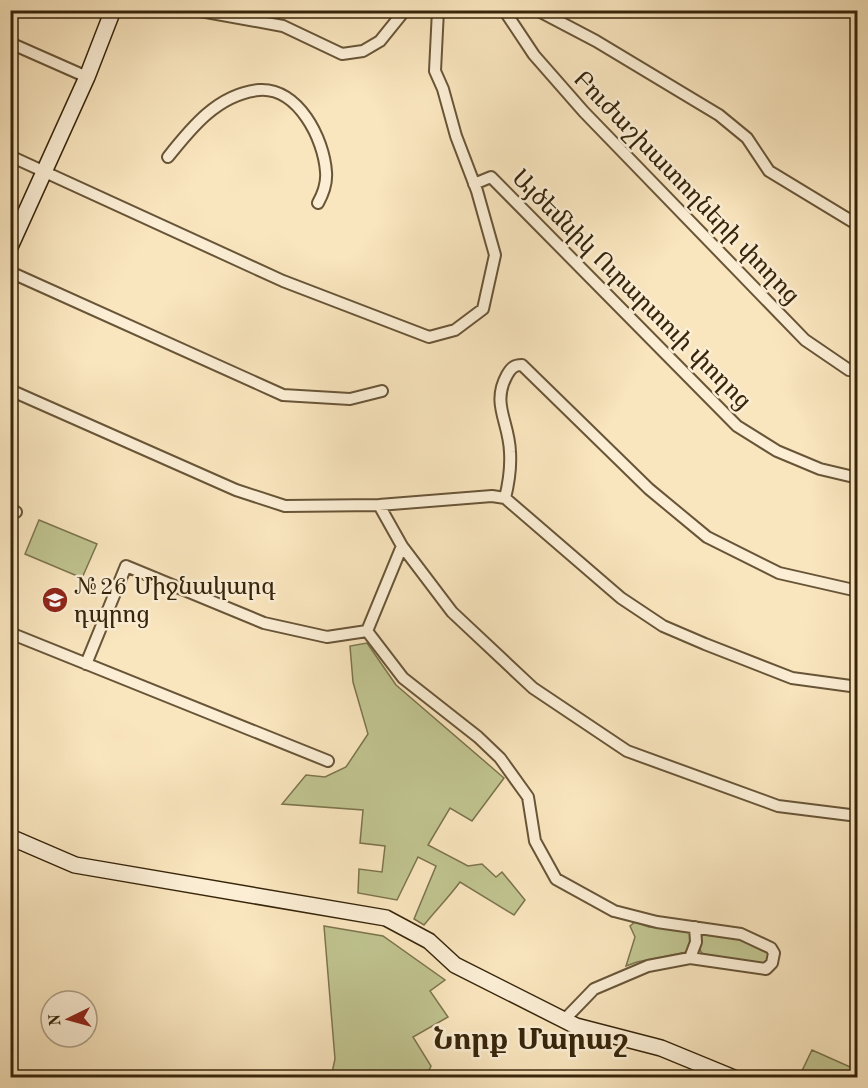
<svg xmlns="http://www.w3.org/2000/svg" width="868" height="1088" font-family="'Old Standard TT','Noto Serif Armenian',serif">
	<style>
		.green { fill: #c0c490; stroke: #7c744d; stroke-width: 1.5 }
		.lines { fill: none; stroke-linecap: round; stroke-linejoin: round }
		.minor-casing { stroke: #685537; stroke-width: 14 }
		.secondary-casing { stroke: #37250a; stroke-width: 18 }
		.minor { stroke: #fbeed5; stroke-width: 10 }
		.secondary { stroke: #fbeed5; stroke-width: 15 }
		.labels { text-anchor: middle; stroke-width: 5; stroke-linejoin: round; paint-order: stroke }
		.street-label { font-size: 24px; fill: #37250a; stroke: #fbeed5 }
		.poi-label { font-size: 24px; fill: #37250a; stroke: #fbeed5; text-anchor: start }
		.district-label { font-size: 30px; font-weight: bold; fill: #37250a; stroke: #fbeed5 }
	</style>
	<rect width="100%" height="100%" fill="#f9e5be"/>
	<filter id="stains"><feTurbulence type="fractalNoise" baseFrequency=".00333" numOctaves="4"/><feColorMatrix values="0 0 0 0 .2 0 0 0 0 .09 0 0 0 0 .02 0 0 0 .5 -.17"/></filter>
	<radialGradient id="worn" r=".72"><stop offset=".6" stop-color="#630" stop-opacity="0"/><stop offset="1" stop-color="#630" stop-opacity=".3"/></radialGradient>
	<path class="green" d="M39,520L97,544L82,578L25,554Z
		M367,643L396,685L504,778L472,821L450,808L428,845L468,866L482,864L496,877L502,872L525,900L514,915L460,882C449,897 436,910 424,925L414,919L436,866L418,857L397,900L358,893L359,869L382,872L385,846L360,843L363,810L282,804L306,775L325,777L346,767L368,734L353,682L350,646Z
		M635,922L649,927L691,931L693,938L687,952L637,962L626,966L635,937L630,926Z
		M324,926L383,936L445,980L430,991L448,1017L413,1037L431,1066L426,1077H331L335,1059Z
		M706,932L745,939L768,951L769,959L766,965H756L703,954C697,948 698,937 706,932Z
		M812,1050L857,1070V1077H799Z"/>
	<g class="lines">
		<g class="minor-casing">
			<path id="minor" d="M195,10L283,26L342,54L363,51L380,41L405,10
				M504,10L534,55L584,112L805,340L849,370L858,372
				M537,10L596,41L719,115L747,138L769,171L858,225
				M10,43L87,77
				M10,156L283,281L429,337L455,330L483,309L495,255L477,191L456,136L443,89L435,71L438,10
				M168,157C191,128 218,94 259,90C298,87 324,139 326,172C327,183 323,194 318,203
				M474,184L491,177L737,426L777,451L820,469L858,478
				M10,272L283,395L350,399L382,391
				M10,390L236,490L285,506L379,505L492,496L505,498L621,598L663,626L705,644L792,678L858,687
				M505,498C509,482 511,468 510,452C509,421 491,404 507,375C511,368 514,365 522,365L649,489L707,537L779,573L858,591
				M379,505L402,546L452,612L533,688L627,751L778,806L858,816
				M10,509L16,512
				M367,631L403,678L478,737L500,758L528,797L535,841L556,879L614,911L657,922L741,934L771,948L774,953L772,963L766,969L690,958L648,966L594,989L564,1020
				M367,631L402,546
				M10,633L328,761
				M86,664L126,566L264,623L327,637L367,631
				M690,958L696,942L695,927"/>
		</g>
		<g class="secondary-casing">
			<path id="secondary" d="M10,247L87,77L113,10
				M10,837L75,865L386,918L429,941L455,965L576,1026L661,1048L734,1078"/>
		</g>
		<use href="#minor" class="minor"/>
		<use href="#secondary" class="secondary"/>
	</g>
	<defs>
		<g id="school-disc" transform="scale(1.35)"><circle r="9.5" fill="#8f2418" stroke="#fbeed5"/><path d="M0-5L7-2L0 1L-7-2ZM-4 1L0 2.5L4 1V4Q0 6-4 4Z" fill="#fff"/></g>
	</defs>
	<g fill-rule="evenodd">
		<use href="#school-disc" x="55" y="600"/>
	</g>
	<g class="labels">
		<g class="street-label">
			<text transform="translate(687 187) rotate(46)" y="8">Բուժաշխատողների փողոց</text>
			<text transform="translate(632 289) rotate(45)" y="8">Այծեմնիկ Ուրարտուի փողոց</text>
		</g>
		<g class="poi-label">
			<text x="74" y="594">№26 Միջնակարգ<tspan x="74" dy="28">դպրոց</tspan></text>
		</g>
		<g class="district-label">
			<text x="531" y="1049">Նորք Մարաշ</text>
		</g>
	</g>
	<rect width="868" height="1088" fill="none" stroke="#f9e5be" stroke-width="36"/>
	<rect x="12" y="12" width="844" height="1064" fill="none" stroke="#37250a" stroke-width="3"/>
	<rect x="18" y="18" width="832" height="1052" fill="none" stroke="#37250a" stroke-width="1.5"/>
	<g transform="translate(69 1019) rotate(265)"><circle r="28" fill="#fbeed5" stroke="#ad9e84" stroke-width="1.5"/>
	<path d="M0-4.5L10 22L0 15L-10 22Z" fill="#8f2418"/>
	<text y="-9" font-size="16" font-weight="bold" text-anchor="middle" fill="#37250a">N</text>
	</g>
	<rect width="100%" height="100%" filter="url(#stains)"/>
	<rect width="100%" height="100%" fill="url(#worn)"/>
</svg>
